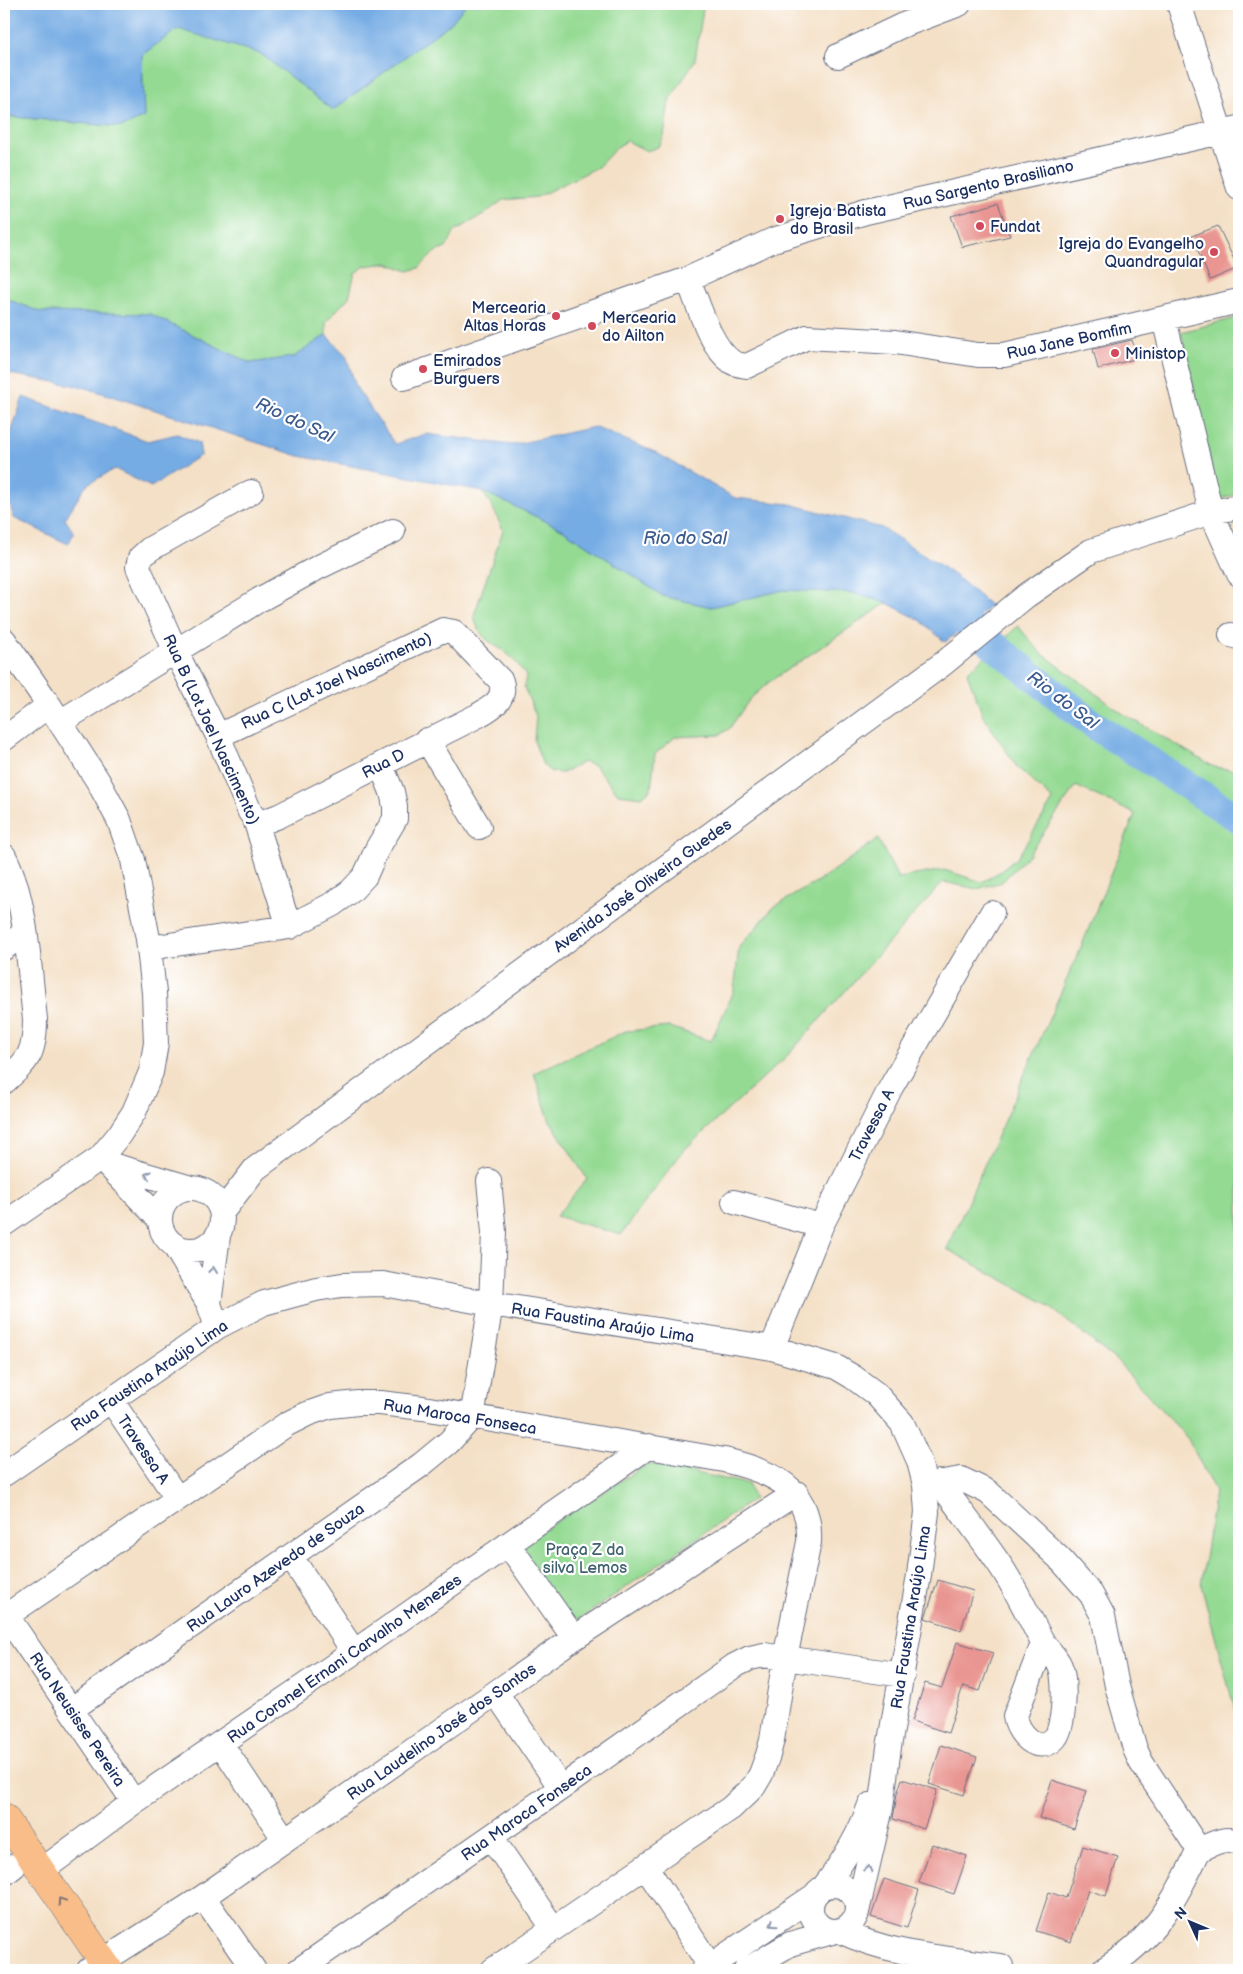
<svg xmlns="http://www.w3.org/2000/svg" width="1243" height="1974" font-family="'Balsamiq Sans',sans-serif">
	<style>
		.green { fill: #94da93; stroke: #588478 }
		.water { fill: #76ace4; stroke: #486ea1 }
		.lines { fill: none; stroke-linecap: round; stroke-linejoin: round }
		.river { stroke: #76ace4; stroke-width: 29 }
		.building { fill: #e99591 }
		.minor-casing { stroke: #676d82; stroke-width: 26 }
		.major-casing { stroke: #676d82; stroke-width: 29 }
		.minor { stroke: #fff; stroke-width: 24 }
		.major { stroke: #f8bd88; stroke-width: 28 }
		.oneway { stroke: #8d97ae }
		.oneway2 { stroke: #7e6f71 }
		.poi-dot { fill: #d1495b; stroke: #fff; stroke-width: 2 }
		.labels { text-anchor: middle; stroke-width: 4.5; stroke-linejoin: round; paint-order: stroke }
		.street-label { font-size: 16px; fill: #1b2f5e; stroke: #fff }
		.poi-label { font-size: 16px; fill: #1b2f5e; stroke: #fff; text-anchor: start }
		.park-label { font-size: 16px; fill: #3f626e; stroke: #fff }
		.water-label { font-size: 18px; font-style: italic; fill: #3b5b8d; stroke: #fff }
	</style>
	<rect width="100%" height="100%" fill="#fff"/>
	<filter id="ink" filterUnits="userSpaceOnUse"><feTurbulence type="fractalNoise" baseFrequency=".02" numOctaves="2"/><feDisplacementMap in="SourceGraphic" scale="10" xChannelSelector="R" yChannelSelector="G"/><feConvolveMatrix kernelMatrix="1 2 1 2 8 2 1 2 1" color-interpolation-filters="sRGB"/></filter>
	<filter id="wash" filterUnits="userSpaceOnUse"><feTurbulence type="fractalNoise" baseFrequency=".0096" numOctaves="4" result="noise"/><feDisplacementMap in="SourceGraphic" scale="20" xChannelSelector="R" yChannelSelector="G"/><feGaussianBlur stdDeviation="1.12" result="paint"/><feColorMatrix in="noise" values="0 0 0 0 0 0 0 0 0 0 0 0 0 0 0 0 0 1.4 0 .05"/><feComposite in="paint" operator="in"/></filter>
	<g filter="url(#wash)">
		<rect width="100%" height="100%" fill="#f4e0c6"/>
		<path class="green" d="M466,4H706L703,9L695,60L669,101L664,136L658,147L647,151L627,141L617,147L598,167L537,197L503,200L483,215L455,231L446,248L435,252L419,268L408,271L387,263L365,266L355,273L349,297L326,322V335L294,357L250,363L150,314L40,312L4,298V116L122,127L144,117L142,55L178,28L261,54L333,110L452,22Z
			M1239,317V494L1219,499L1181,332Z
			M482,491L562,529L663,596L711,607L784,590L853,593L887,603L769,682L750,699L729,729L719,735L675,737L655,754L651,789L642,797L618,794L595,766L584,762L563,773L551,772L543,765L534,741L536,716L524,687L526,676C522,670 517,663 512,658C494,641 479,643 474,615L503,530L492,506Z
			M1018,626L1040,652L1122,713L1214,767L1239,771V1725L1201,1585L1215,1491L1188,1439L1118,1362L1045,1303L947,1249L1082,945L1135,814L1076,786L1028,855L1002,882L977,889L943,882L788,1055L683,1151L621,1235L556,1216L587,1179L549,1119L534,1073L626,1031L670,1027L711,1041L734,991L739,947L774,907L821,879L878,839L898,878L944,870L982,882L1001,871L1017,858L1053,800L1017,767L983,716L967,673Z
			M649,1463L748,1484L754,1499L574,1623L518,1546Z"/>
		<path class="water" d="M4,4H466L452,22L333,110L261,54L178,29L142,55L144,117L122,127L4,116Z
			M4,298L40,312L150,314L250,363L294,357L326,335L346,355L356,387L395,444L426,434L512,445L594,427L655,452L735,498L790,504L882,528L934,561L962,581L991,606L945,642L920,620L887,603L853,593L784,590L711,607L663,596L562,529L482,491L299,456L83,387L4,373Z
			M23,397L148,441L177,434L199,443L201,455L151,487L115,469L86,485L65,519L74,533L68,544L14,518L4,486V454Z"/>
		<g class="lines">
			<path class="river" d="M938,601L1094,725L1239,819"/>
		</g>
		<g id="blocks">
			<path class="building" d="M998,203L1010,236L962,247L951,216Z
				M1218,226L1238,268L1210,280L1192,236Z
				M1132,340L1138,358L1098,369L1093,349Z
				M938,1580L973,1591L961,1630L925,1618Z
				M957,1642L993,1653L980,1691L963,1686L948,1733L912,1721L925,1683L942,1688Z
				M941,1745L977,1757L964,1795L929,1784Z
				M902,1779L937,1790L924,1829L893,1819L897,1794Z
				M1052,1780L1087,1791L1074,1829L1039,1818Z
				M932,1844L967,1856L954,1894L919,1883Z
				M1083,1846L1118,1857L1106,1896L1088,1890L1071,1942L1036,1931L1049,1892L1066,1898Z
				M884,1879L919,1890L907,1928L871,1917Z"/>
		</g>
	</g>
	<g filter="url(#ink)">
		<use href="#blocks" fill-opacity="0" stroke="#676d82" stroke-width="1"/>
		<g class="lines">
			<g class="minor-casing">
				<path id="minor" d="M1179,4L1239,188
					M838,56L901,26L959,4
					M688,279C698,303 710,347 732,362C737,365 742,365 747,366L807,337L895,342L978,355H1004L1239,301
					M1164,319L1211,512L1239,574
					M404,378L688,279L773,240L866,212L1239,128
					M251,492L150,549L140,558L138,567L176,652L218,736L250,812L255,819L289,927
					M1231,635L1239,637
					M4,640L49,705L98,781L119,820L133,860L148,939L154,993L156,1043L151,1072L134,1112L119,1135L100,1158L4,1224
					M60,722L259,600L317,568L393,531
					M218,736L443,630L454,632L501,681C507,700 491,708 477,716L279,816L263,822L255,819
					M4,739L49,705
					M427,740L479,827
					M4,856C27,900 29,969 35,1019C35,1053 29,1060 4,1082
					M4,948L24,933
					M149,948L289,927L333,904L351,891L365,876L377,849L395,819V806L392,792L381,765
					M105,1163L191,1188
					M107,1164L160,1220
					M160 1219a31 31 0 1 1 62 0a31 31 0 1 1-62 0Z
					M734,1202L821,1226
					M222,1212L255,1169L944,663L1026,596L1091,551L1211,512L1239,507
					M174,1245L209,1304L217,1327
					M209,1304L218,1236
					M772,1348L821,1226L891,1087L992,913
					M111,1400L177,1498
					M4,1474L217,1327L264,1303L316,1289L342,1285L383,1284L491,1304L772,1348L836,1367L853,1377L876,1394L902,1423L919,1461L925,1485L927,1512L919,1575L889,1747L881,1808L856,1916
					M939,1482C960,1510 982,1538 1002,1568C1017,1591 1029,1617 1042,1641C1047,1650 1056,1656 1060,1666C1066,1679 1065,1729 1054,1739C1037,1755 1017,1733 1015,1716L1043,1644
					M925,1485L961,1479L988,1492L1059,1558L1091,1594L1103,1616L1117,1686L1135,1749L1141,1762L1199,1850
					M508,1544L574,1638
					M291,1557L354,1652
					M4,1612L134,1802
					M6,1616L287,1424L307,1414L330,1406L358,1403H380L423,1408L724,1460C770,1471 812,1487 809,1542L785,1658L772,1740L768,1755L761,1774L754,1786L731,1808L493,1970
					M496,1693L561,1788
					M72,1709L421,1465L449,1442L472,1417L491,1304L494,1232L489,1181
					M221,1744L285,1840
					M491,1837L553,1928
					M646,1867L710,1966
					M41,1871L134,1802L354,1652L649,1446
					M4,1874L14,1866
					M811 1908a23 23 0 1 1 46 0a23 23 0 1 1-46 0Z
					M824,1887C844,1861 859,1836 870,1805
					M203,1897L254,1970
					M840,1931C890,1955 946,1958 1001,1966
					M89,1970L203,1897L574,1638L796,1493
					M299,1970L561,1788L734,1666L750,1658L764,1655L903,1675
					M704,1970L814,1896
					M746,1970L790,1944L832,1932
					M1103,1970C1155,1939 1173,1903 1199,1850C1212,1844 1225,1836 1239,1842"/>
			</g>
			<g class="major-casing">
				<path id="major" d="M4,1817L109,1970"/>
			</g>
			<use href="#minor" class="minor"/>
			<use href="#major" class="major"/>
		</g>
		<defs><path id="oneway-chevron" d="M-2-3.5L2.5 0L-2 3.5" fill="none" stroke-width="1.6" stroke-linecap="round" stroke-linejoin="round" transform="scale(1.25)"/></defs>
		<g class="oneway">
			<use href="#oneway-chevron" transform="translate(148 1175) rotate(-164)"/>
			<use href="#oneway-chevron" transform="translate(213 1270) rotate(-83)"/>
			<use href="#oneway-chevron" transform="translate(868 1869) rotate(-77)"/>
			<use href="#oneway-chevron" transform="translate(773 1924) rotate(146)"/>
		</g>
		<use class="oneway2" href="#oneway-chevron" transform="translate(61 1901) rotate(-124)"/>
	</g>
	<g class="poi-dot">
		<circle cx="780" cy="219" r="5"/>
		<circle cx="980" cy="226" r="5"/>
		<circle cx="1214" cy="252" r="5"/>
		<circle cx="556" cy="316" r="5"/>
		<circle cx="592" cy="326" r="5"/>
		<circle cx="1115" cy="353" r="5"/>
		<circle cx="423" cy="369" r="5"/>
	</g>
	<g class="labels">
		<g class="street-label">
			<text transform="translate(988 184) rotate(-13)" y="6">Rua Sargento Brasiliano</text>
			<text transform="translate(1069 340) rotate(-12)" y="6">Rua Jane Bomfim</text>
			<text transform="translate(336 680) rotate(-25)" y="6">Rua C (Lot Joel Nascimento)</text>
			<text transform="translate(212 729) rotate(65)" y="6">Rua B (Lot Joel Nascimento)</text>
			<text transform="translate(383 763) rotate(-27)" y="6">Rua D</text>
			<text transform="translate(642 885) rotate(-36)" y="6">Avenida José Oliveira Guedes</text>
			<text transform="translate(871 1125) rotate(-63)" y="6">Travessa A</text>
			<text transform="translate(603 1322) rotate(9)" y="6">Rua Faustina Araújo Lima</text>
			<text transform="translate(149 1375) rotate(-34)" y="6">Rua Faustina Araújo Lima</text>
			<text transform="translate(460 1416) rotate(9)" y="6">Rua Maroca Fonseca</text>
			<text transform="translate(144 1449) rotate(56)" y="6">Travessa A</text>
			<text transform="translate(275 1567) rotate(-35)" y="6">Rua Lauro Azevedo de Souza</text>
			<text transform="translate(910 1617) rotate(-81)" y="6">Rua Faustina Araújo Lima</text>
			<text transform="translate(344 1658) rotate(-35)" y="6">Rua Coronel Ernani Carvalho Menezes</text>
			<text transform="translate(78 1719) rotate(56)" y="6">Rua Neusisse Pereira</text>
			<text transform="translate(441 1731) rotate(-35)" y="6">Rua Laudelino José dos Santos</text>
			<text transform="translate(526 1812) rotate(-35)" y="6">Rua Maroca Fonseca</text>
		</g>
		<g class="poi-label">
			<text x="790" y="216">Igreja Batista<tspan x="790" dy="18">do Brasil</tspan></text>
			<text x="990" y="232">Fundat</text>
			<text x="1204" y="249" text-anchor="end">Igreja do Evangelho<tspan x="1204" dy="18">Quandragular</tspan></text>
			<text x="546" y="313" text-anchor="end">Mercearia<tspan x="546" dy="18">Altas Horas</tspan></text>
			<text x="602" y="323">Mercearia<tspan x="602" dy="18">do Ailton</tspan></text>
			<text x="1125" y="359">Ministop</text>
			<text x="433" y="366">Emirados<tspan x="433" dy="18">Burguers</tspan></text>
		</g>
		<g class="park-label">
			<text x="585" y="1555">Praça Z da<tspan x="585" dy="18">silva Lemos</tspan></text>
		</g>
		<g class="water-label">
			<text transform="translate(295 420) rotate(25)" y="6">Rio do Sal</text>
			<text x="685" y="544">Rio do Sal</text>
			<text transform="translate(1063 700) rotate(37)" y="6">Rio do Sal</text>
		</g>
	</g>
	<rect width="1243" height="1974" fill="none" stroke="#fff" stroke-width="20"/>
	<g transform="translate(1190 1922) rotate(314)" stroke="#ffffff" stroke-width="4" paint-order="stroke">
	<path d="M0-4L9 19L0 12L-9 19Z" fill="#1b2f5e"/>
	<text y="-8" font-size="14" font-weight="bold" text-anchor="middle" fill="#1b2f5e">N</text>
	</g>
</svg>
